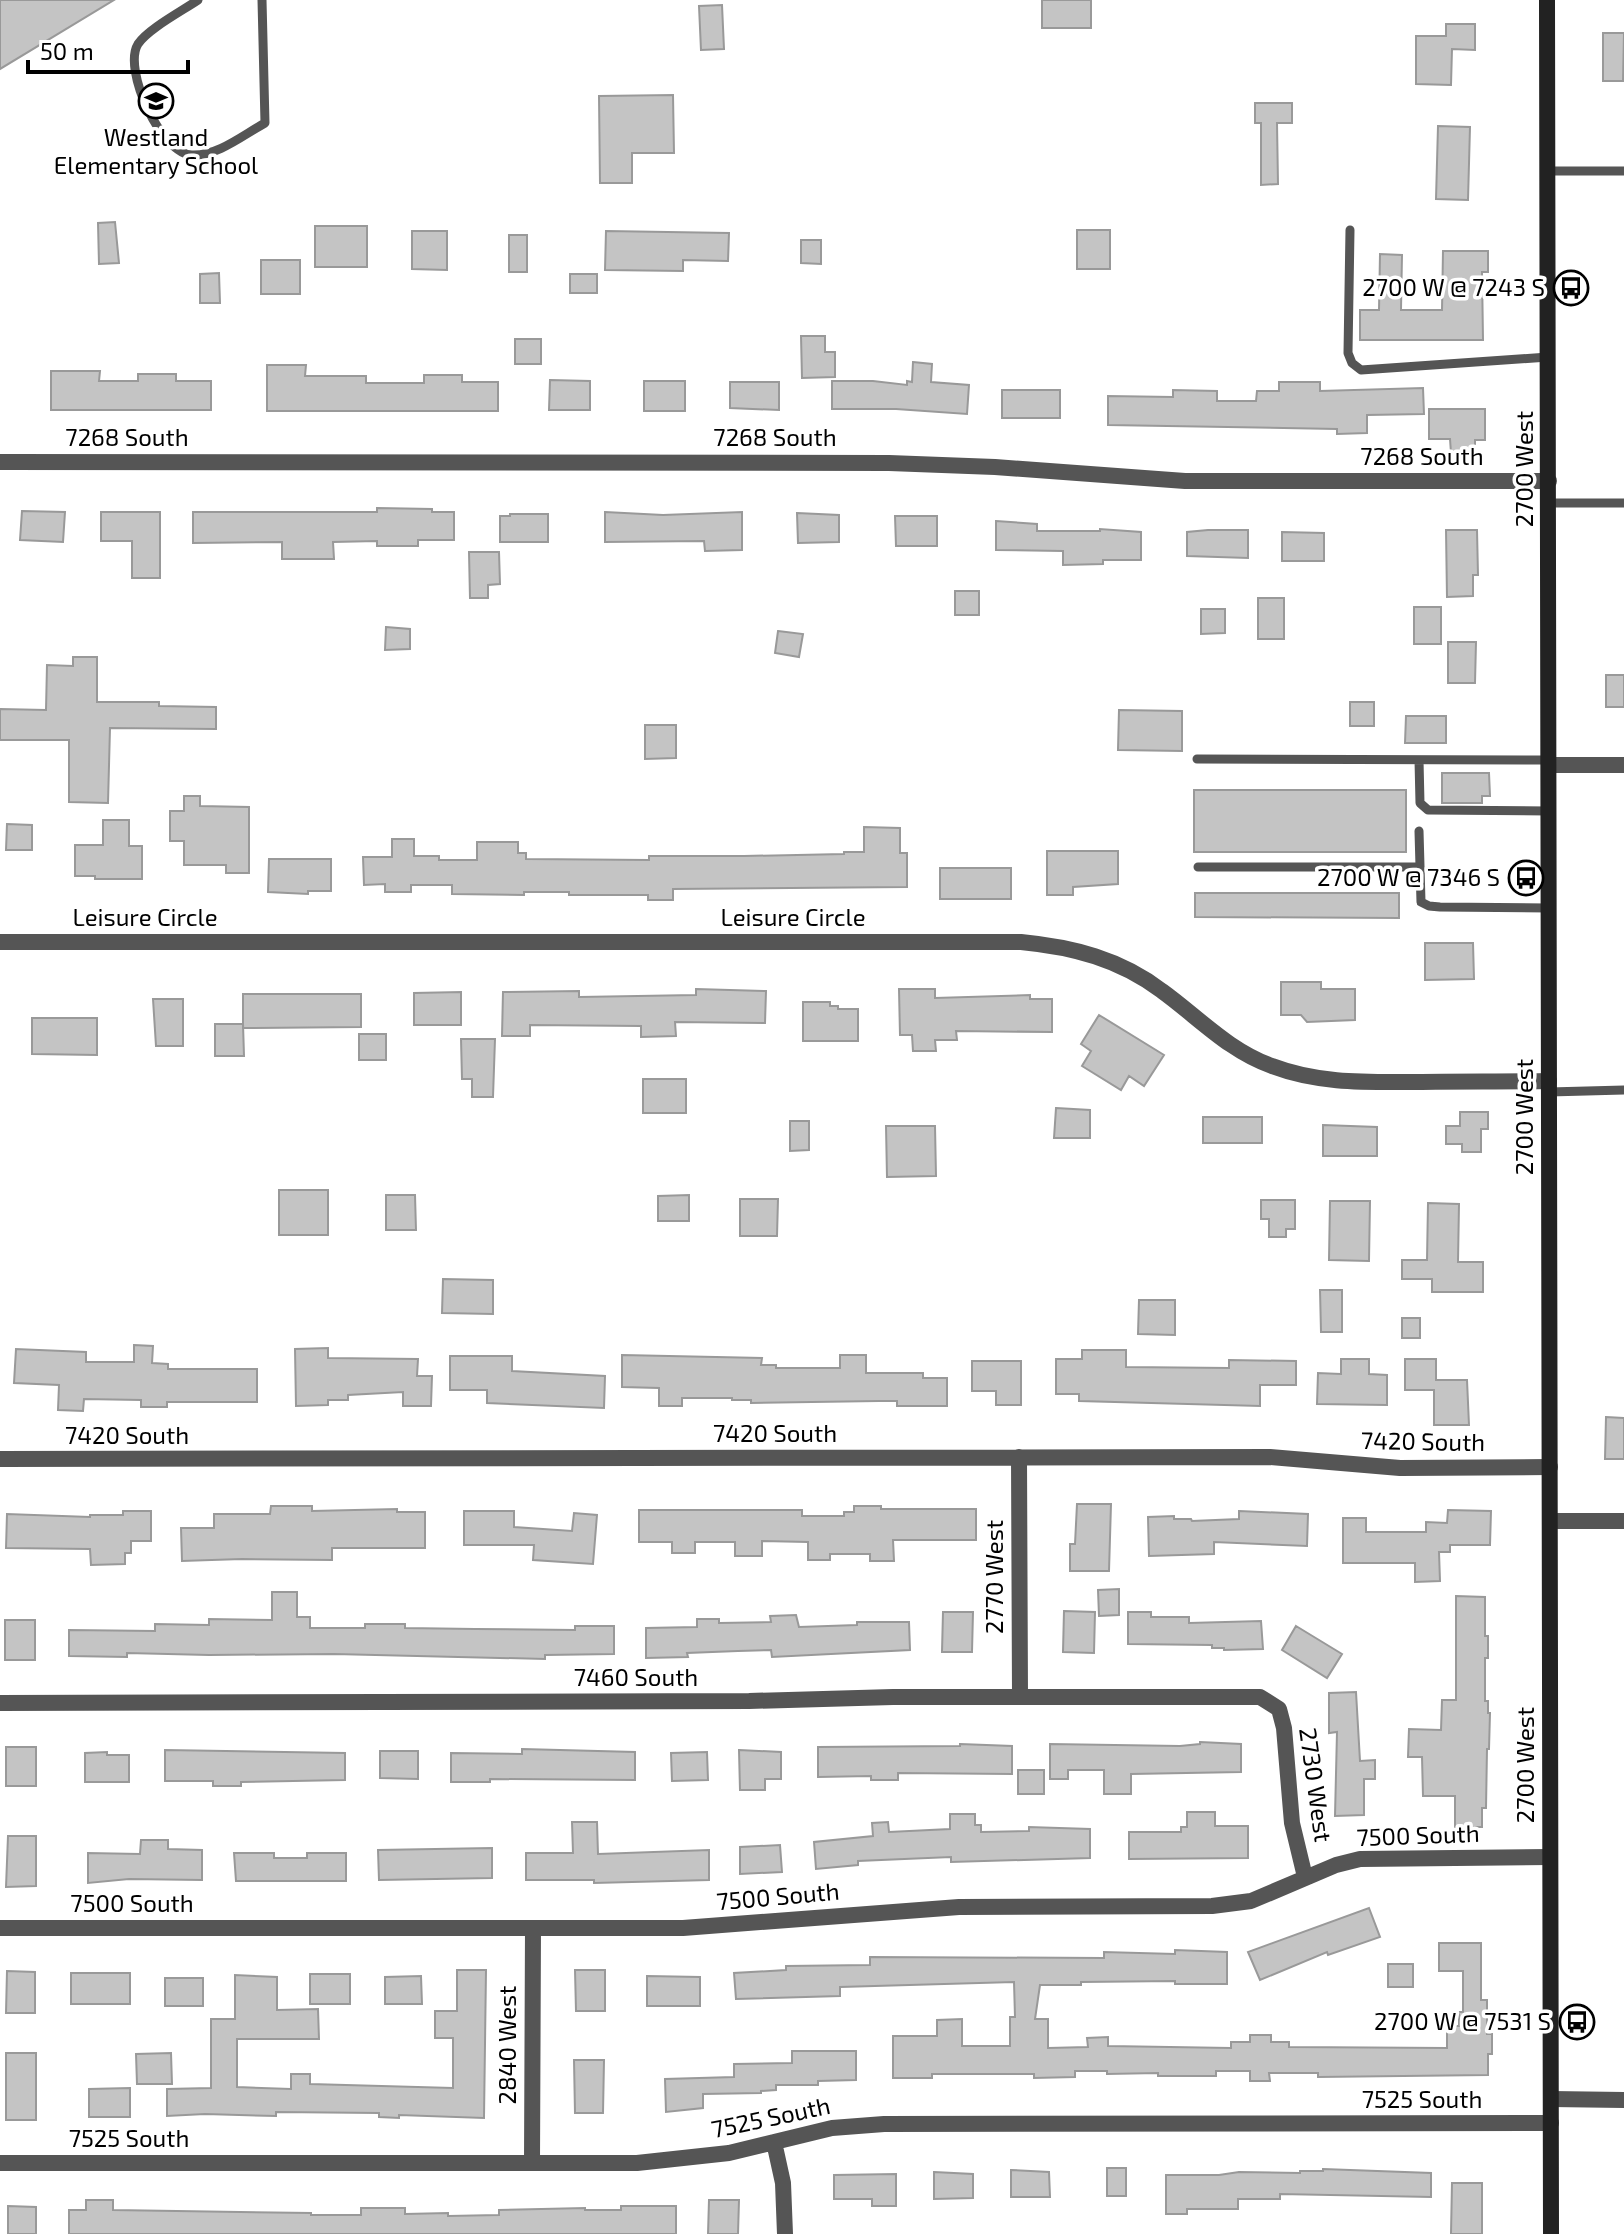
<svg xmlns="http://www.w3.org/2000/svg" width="1624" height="2234" font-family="'Exo 2',sans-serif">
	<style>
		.building { fill: #c4c4c4; stroke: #999; stroke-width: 2 }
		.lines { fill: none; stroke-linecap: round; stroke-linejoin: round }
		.service { stroke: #555; stroke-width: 9 }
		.minor { stroke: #555; stroke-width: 16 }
		.secondary { stroke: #222; stroke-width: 16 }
		.labels { text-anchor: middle; stroke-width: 7; stroke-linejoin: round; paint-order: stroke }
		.poi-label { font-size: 24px; fill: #000; stroke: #fff; text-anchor: end }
		.street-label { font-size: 24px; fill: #000; stroke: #fff }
	</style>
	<rect width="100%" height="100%" fill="#fff"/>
	<path class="building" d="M0,0H114L0,69Z
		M1042,0H1091V28H1042Z
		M722,5L724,49L701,50L699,6Z
		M1446,24H1475V50L1452,49L1451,85L1416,84V36H1446Z
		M1603,33H1624L1623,81H1603Z
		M673,95L674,153H632V183H600L599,96Z
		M1255,103H1292V123H1277L1278,184L1261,185V123H1255Z
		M1438,126L1470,127L1468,200L1436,199Z
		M115,222L119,263L99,264L98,223Z
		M315,226H367V267H315Z
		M1077,230H1110V269H1077Z
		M412,231H447V270L412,269Z
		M606,231L729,233L728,261L683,260V271L605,270Z
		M509,235H527V272H509Z
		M801,240H821V264L801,263Z
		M1443,251H1488V272H1482L1483,340H1360V310H1379L1380,254L1402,255L1401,310H1442Z
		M261,260H300V294H261Z
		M219,273L220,303H200V274Z
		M570,274H597V293H570Z
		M801,336H825V352H835V377L802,378Z
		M515,339H541V364H515Z
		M913,362L932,364L931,382L969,385L967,414L896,409H832V381H873L907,385V381L912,382Z
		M267,365H306L305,376H366V383H424V375H462V382H498V411H267Z
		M51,371H100L99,381H138V374H176V381H211V410H51Z
		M550,380L590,381V410H549Z
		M644,381H685V411H644Z
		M730,382H779V410L730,408Z
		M1279,382H1320V391L1423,388L1424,414L1367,415V433L1337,434V429L1108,425V396L1173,397V390L1217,391V401H1256L1257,391H1279Z
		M1002,390H1060V418H1002Z
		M1429,409H1485V440H1475V453H1451L1450,439H1429Z
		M377,508L432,509V512H454V540H418V546H377V541L333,542L334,559H282V542L193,543V512H377Z
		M22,511L65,512L63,542L20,540Z
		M101,512H160V578H132V541H101Z
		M605,512L663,515L742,512V550L705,551L704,541L605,542Z
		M797,513L839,515V542L798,543Z
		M510,514H548V542H500V516H510Z
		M895,516H937V546H896Z
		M996,521L1037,524V531H1100V529L1141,532V560H1103V564L1063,565V551L996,550Z
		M1208,530H1248V558L1187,556V532Z
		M1446,530H1477L1478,575H1473V596L1447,597Z
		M1282,532L1324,533V561H1282Z
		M469,552H499L500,584L488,585V598H470Z
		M955,591H979V615H955Z
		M1258,598H1284V639H1258Z
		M1414,607H1441V644H1414Z
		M1201,609H1225V633L1201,634Z
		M386,627L410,629V649L385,650Z
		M778,631L803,634L799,657L775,653Z
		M1448,642H1476L1475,683H1448Z
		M73,657H97V702H159V706L216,707V729L110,728L108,803L69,802V740H0V709L46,710L47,665L73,666Z
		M1606,675H1624V707H1606Z
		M1350,702H1374V726H1350Z
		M1119,710L1182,711V751L1118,750Z
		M1406,716H1446V743H1405Z
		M645,725H676V758L645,759Z
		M1442,773H1489L1490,796H1482V803H1442Z
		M1194,790H1406V852H1194Z
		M184,796H200V806L249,807V873H226V865H184V841H170V811H184Z
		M103,820H129V846H142V879H95V876H75V845H103Z
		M7,824L32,825V850H6Z
		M864,827L900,828V853H907V887L673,889V900H648V895H569V892H524V895L452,894V885H411V892H385V884L364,885L363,857H392V839H414V856H439V860H477V842H518V853H526V859L649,860V856H744L844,854V852H864Z
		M1047,851H1118V884L1073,887V895H1047Z
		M269,859H331V891H308V894L268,892Z
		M940,868H1011V899H940Z
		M1195,893H1399V918L1195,917Z
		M1425,943H1473L1474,979L1425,980Z
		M1281,982H1321V989H1355V1020L1307,1022L1301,1015H1281Z
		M696,989L766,991L765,1023L675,1022L676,1036L641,1037V1026L530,1025V1036H502L503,992L579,991V997L696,995Z
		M899,989H935V998L1030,995V999H1052V1032L956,1031L957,1040H935L936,1051H913L912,1035H900Z
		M461,992V1025H414V993Z
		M243,994H361V1027L243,1028Z
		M153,999H183V1046H156Z
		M803,1002H830V1006H838V1009H858V1041H803Z
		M1099,1015L1164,1055L1144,1086L1129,1076L1121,1090L1082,1066L1091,1051L1081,1044Z
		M32,1018H97V1055L32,1054Z
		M215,1024H243L244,1056H215Z
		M359,1034H386V1060H359Z
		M461,1039H495L493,1097H472V1079H462Z
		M643,1079H686V1113H643Z
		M1056,1108L1090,1110V1138H1054Z
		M1460,1112H1488V1129H1481V1152H1462V1144H1446V1126H1460Z
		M1203,1117H1262V1143H1203Z
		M790,1121H809V1150L790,1151Z
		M1323,1125L1377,1127V1156H1323Z
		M886,1126H935L936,1176L887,1177Z
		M279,1190H328V1235H279Z
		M386,1195H415L416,1230H386Z
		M689,1195V1221H658V1196Z
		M740,1199H778L777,1236H740Z
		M1261,1200H1295V1229H1286V1237H1269V1219H1261Z
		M1330,1201H1370L1369,1261L1329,1260Z
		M1428,1203L1459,1204L1458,1262H1483V1292H1432V1279H1402V1260H1427Z
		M443,1279L493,1280V1314L442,1313Z
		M1320,1290H1342V1332H1321Z
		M1139,1300H1175V1335L1138,1334Z
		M1402,1318H1420V1338H1402Z
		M134,1345L153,1346L152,1363L168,1364V1369H257V1402H167V1407H141V1400L84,1399L83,1411L58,1410L59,1385L14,1383L16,1349L86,1352V1362H134Z
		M328,1348V1358L418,1359L417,1376H432L431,1406H403V1392L348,1395V1400H328V1405L296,1406L295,1349Z
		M1082,1350H1126V1367L1229,1368V1360L1296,1361V1385H1260V1406L1079,1401V1394H1056V1359H1082Z
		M622,1355L762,1358L761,1365H776V1368H840V1355H866V1373H923V1378H947V1406H897V1401H879L751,1403V1400H732V1398H682V1406H659V1388L622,1387Z
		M450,1356H512V1371L605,1376L604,1408L487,1403V1390H450Z
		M1341,1359H1369V1374L1387,1375V1405L1317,1404L1318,1373L1341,1374Z
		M1405,1359H1436V1380H1467L1469,1425H1434V1390H1405Z
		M972,1361H1021V1405H996V1391H972Z
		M1606,1417L1624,1418V1459H1605Z
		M1077,1504H1111L1109,1571H1070V1544H1075Z
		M271,1506H312V1511L397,1509V1512H425V1548H332V1560L242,1559L182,1561L181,1528H214V1514H270Z
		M854,1506H881V1509H976V1540H893L894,1561H870V1554H830V1560H808V1542L762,1541V1556H735V1542H695V1553H672V1542H639V1510H802V1516H844V1512H854Z
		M1448,1510L1491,1511L1490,1545H1450V1552H1439L1440,1581L1415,1582V1563H1343V1518H1366V1532H1426V1522L1447,1523Z
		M123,1511H151V1541H131V1553H125V1564L91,1565L90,1549L6,1548L7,1514L90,1517V1515H123Z
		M464,1511H514V1527L572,1531L574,1513L597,1515L593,1564L533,1560L534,1545H464Z
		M1239,1511L1308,1514L1307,1546L1214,1542V1554L1149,1556L1148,1517L1174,1516V1519H1191L1192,1521L1239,1519Z
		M1119,1589V1615L1099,1616L1098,1590Z
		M272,1592H297V1617H310V1628H365V1624H405V1628L475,1629L575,1630V1626H614V1654L545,1655V1659L334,1654L209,1655L127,1653V1657L69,1656V1630L155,1631V1624L209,1625V1619L272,1620Z
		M1456,1596L1485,1597V1636H1488V1658H1485V1701H1488V1713H1490L1489,1749H1487L1486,1808H1482V1827H1455V1796H1423L1422,1757H1408L1409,1729L1441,1730L1442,1700H1456Z
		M1064,1611L1095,1612L1094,1653L1063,1652Z
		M943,1612H973L972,1652H942Z
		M1128,1612H1151V1617H1189V1623L1261,1621L1263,1649L1224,1650V1648H1212V1645L1128,1644Z
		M796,1615L799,1627L857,1625V1622H909L910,1650L772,1657L771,1650L738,1651L687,1653L688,1657L646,1658V1628L697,1627V1619H719V1623L771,1622L770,1616Z
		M5,1620H35V1660H5Z
		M1296,1626L1342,1654L1327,1678L1282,1650Z
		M1356,1692L1360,1761L1375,1760V1779H1364V1815L1335,1816L1337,1732L1329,1733V1693Z
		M1200,1742L1241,1744V1772L1131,1774V1794H1104V1770H1068V1779H1050V1744L1180,1746L1200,1744Z
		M960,1744L1012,1746V1774L898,1773V1780H871V1776L818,1777V1747L960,1746Z
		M6,1747H36V1786H6Z
		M522,1749L635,1752V1780L490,1779V1782H451V1753L522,1754Z
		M165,1750L345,1753V1780L241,1782V1786H213V1781H165Z
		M739,1750L781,1752V1779H765V1790H740Z
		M380,1751H418V1779L380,1778Z
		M107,1752V1755H129V1782H85V1753Z
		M707,1752L708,1780L672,1781L671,1753Z
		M1018,1770H1044V1794H1018Z
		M1187,1812H1215V1826H1248V1858L1129,1859V1832H1181V1827H1187Z
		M950,1814H975V1825H981V1832L1029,1831V1827L1090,1829V1858L951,1862V1857L858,1861V1865L816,1869L814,1842L873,1836L872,1823L888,1822L889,1832L950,1829Z
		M572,1822H597L598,1854L709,1850V1880L594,1883V1880H526V1853H573Z
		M8,1836H36V1886L6,1887Z
		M141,1840H168V1849L202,1850V1880L129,1879L88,1883V1853L140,1854Z
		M780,1845L782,1872L740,1874V1847Z
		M492,1848V1878L379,1880L378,1850Z
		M234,1853H274V1858H307V1853H346V1881H236Z
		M1369,1908L1380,1937L1328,1955L1327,1952L1260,1980L1248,1952Z
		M1439,1943H1481V2000H1487V2034H1492V2054H1488V2075L1318,2077V2073H1269L1270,2081H1250V2071H1216V2076H1158V2073L1107,2074V2071H1075V2077L1034,2078V2074H932V2078H893V2036H937V2020L962,2019V2046H1010V2017H1015L1014,1982L840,1987V1996L736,1999L734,1973L786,1970V1966L870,1965V1957L1104,1958V1952L1175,1954V1950L1227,1952V1984H1175V1981L1081,1982V1985H1040L1035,2019H1048V2048L1088,2047L1087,2038L1108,2037V2046L1231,2048V2042H1250V2035H1271V2042H1289V2047L1447,2048V2026H1459V2012H1463V1971H1439Z
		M1388,1964H1413V1987H1388Z
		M457,1970H486L484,2118L399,2115V2118L379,2117V2113L276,2112V2116L205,2114L167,2116V2089L211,2088V2019H235V1975L277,1977V2010L318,2009L319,2039H237V2087L291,2089V2074H310V2084L453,2088V2038H435V2011H457Z
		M575,1970H605V2011H576Z
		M7,1971L35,1972V2013H6Z
		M71,1973H130V2004H71Z
		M310,1974H350V2004H310Z
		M421,1976L422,2004H385V1977Z
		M647,1976L700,1977V2006H647Z
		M165,1978H203V2006H165Z
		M792,2051H856V2080L818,2081V2085H776V2090L761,2091V2093L703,2094V2108L666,2112L665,2079L734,2077V2064L792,2063Z
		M6,2053H36V2120H6Z
		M171,2053L172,2084H137L136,2054Z
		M574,2060H604L603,2113H575Z
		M130,2088V2117H89V2089Z
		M1107,2168H1126V2196H1107Z
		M1323,2169L1431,2173V2197L1280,2194V2199H1238V2209H1187V2214H1166V2175H1219L1239,2172L1300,2173V2171H1323Z
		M1011,2170L1049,2172L1050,2197H1011Z
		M934,2172L973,2174V2198L934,2199Z
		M896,2174V2206H872V2199H834V2175Z
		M1452,2183H1482V2234H1451Z
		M86,2200H113V2210L311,2213V2215H361V2208H405V2214L448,2213V2216L499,2215V2210L585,2208V2210H621V2206H676V2234H69V2210H86Z
		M709,2200H739L738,2234H708Z
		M8,2206L36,2207V2234H8Z"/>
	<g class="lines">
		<path class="service" d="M198,0C182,11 148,29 138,44C122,70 162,155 192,155C218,156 243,135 265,123L262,0
			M1547,171H1624
			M1350,230L1348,353L1352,363L1361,370L1548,357
			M1549,503H1624
			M1197,759L1549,760
			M1419,760L1420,803L1428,810L1549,811
			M1419,831L1421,902L1429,906L1440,907L1549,908
			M1198,867H1420
			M1549,1092L1624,1090"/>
		<path class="minor" d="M0,462L889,463L995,467L1185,481H1549
			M1549,765H1624
			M0,942H1021C1073,947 1120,959 1162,991C1198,1017 1229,1051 1272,1066C1319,1084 1367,1082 1416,1082C1460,1081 1505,1082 1549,1081
			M1019,1457L1020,1696
			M0,1459L1270,1457L1400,1468L1550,1467
			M1550,1521H1624
			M0,1703L749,1701L893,1697H1260L1279,1709L1284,1728L1292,1823L1305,1877
			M0,1928H683L959,1907L1212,1906L1251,1901L1336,1865L1360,1859L1550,1857
			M1551,2099L1624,2100
			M774,2142L783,2183L785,2234
			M532,2162L533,1928
			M0,2163H637L729,2153L832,2128L884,2124L1551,2123"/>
		<path class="secondary" d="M1547,0L1551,2234"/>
	</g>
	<defs>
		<g id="school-ring" transform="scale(1.8)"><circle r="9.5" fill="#fff" stroke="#000" stroke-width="1.5"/><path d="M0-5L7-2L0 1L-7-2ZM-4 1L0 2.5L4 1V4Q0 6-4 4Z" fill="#000"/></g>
		<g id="bus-ring" transform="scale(1.8)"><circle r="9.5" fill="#fff" stroke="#000" stroke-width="1.5"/><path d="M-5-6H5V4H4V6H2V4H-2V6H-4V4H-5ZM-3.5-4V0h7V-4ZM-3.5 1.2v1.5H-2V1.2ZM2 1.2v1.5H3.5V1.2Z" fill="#000"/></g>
	</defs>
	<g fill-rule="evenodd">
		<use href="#school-ring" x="156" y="101"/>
		<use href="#bus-ring" x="1571" y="288"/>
		<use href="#bus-ring" x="1526" y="878"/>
		<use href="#bus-ring" x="1577" y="2022"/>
	</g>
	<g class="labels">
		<g class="poi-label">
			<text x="156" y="146" text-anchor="middle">Westland<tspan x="156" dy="28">Elementary School</tspan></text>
			<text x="1545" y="296">2700 W @ 7243 S</text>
			<text x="1500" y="886">2700 W @ 7346 S</text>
			<text x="1551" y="2030">2700 W @ 7531 S</text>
		</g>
		<g class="street-label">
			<text x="127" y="446">7268 South</text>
			<text x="775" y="446">7268 South</text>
			<text x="1422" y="465">7268 South</text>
			<text transform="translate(1525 469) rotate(-90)" y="8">2700 West</text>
			<text x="145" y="926">Leisure Circle</text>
			<text x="793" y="926">Leisure Circle</text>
			<text transform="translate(1525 1117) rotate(-90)" y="8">2700 West</text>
			<text x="775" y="1442">7420 South</text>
			<text x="127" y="1444">7420 South</text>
			<text transform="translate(1423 1442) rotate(1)" y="8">7420 South</text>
			<text transform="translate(995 1577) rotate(-90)" y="8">2770 West</text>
			<text x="636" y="1686">7460 South</text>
			<text transform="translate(1526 1765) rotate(-90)" y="8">2700 West</text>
			<text transform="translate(1315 1785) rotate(82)" y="8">2730 West</text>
			<text transform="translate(1418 1836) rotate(-2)" y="8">7500 South</text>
			<text transform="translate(778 1897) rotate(-5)" y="8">7500 South</text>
			<text x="132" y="1912">7500 South</text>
			<text transform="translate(508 2045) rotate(-90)" y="8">2840 West</text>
			<text x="1422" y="2108">7525 South</text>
			<text transform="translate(771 2118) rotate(-12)" y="8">7525 South</text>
			<text x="129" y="2147">7525 South</text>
		</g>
	</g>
	<path d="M28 60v12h160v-12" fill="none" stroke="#000000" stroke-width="4"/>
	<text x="40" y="60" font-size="24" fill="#000000" stroke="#ffffff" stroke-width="6" paint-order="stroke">50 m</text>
</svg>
